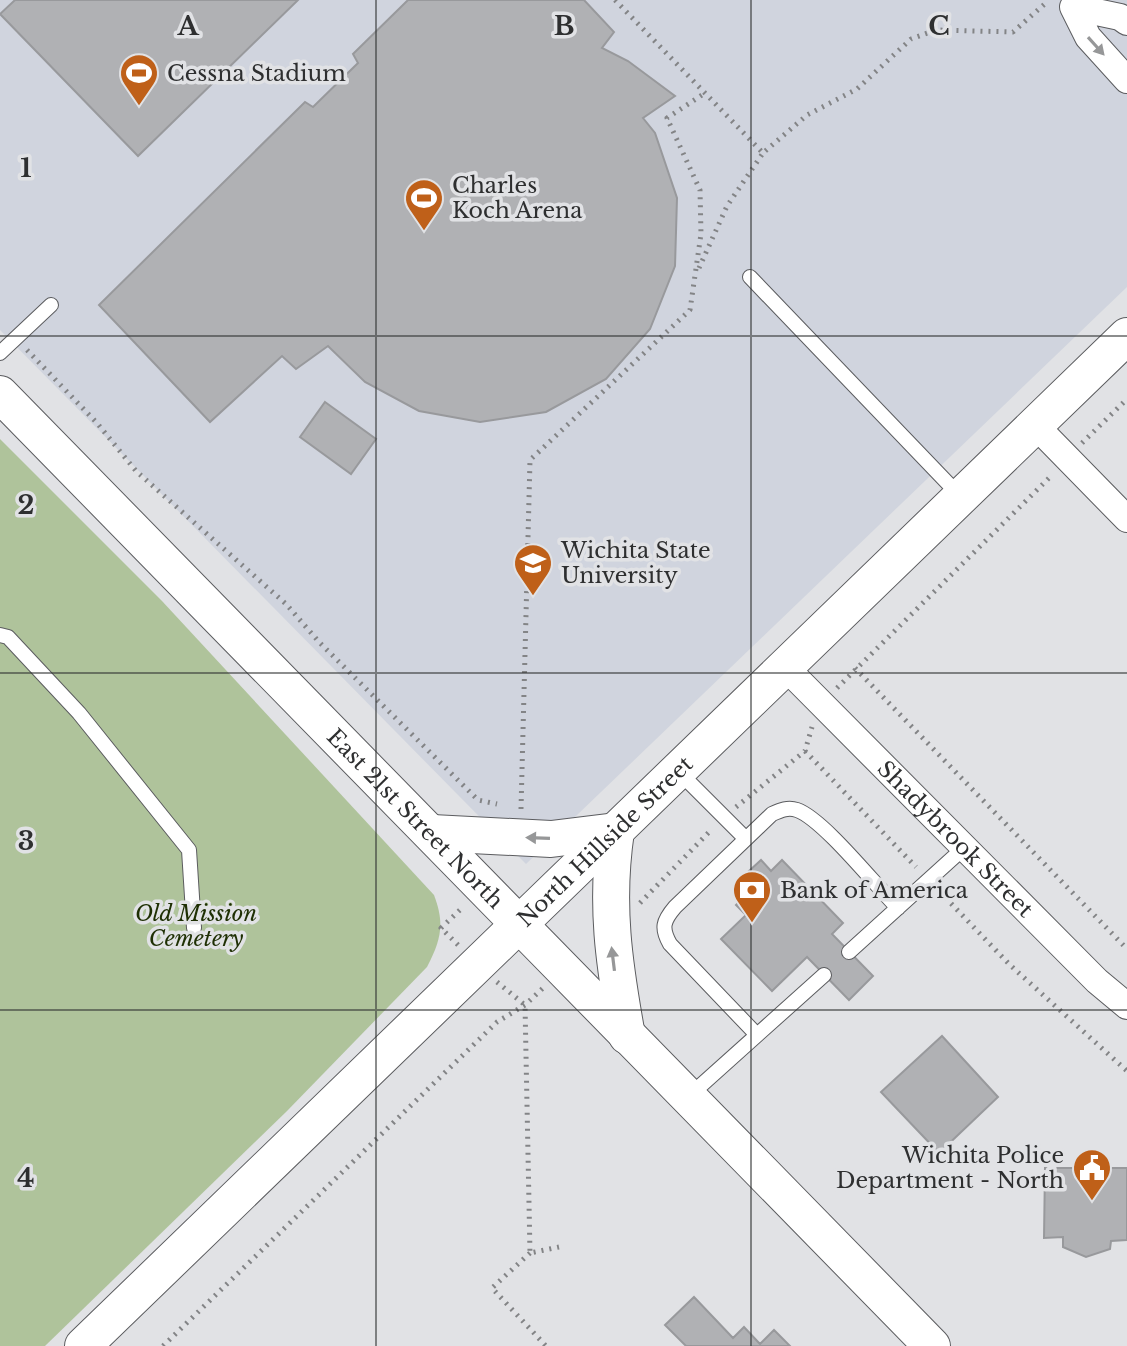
<svg xmlns="http://www.w3.org/2000/svg" width="1127" height="1346" font-family="'Libre Baskerville',serif">
	<style>
		.built { fill: #d0d4de }
		.green { fill: #afc39b }
		.building { fill: #b0b1b4; stroke: #98999c; stroke-width: 2 }
		.lines { fill: none; stroke-linecap: round; stroke-linejoin: round }
		.service-casing { stroke: #5b5c5f; stroke-width: 16 }
		.minor-casing { stroke: #5b5c5f; stroke-width: 28 }
		.secondary-casing { stroke: #5b5c5f; stroke-width: 38 }
		.path { stroke: #838486; stroke-width: 5; stroke-dasharray: 2 6; stroke-linecap: butt }
		.service { stroke: #fff; stroke-width: 14 }
		.minor { stroke: #fff; stroke-width: 26 }
		.secondary { stroke: #fff; stroke-width: 36 }
		.oneway { fill: #969798 }
		.grid { fill: none; stroke: #2e2f30; stroke-width: 2; stroke-opacity: 0.55 }
		.labels { text-anchor: middle; stroke-width: 7; stroke-linejoin: round; paint-order: stroke }
		.poi-label { font-size: 22px; fill: #2e2f30; stroke: #e1e2e5; text-anchor: start }
		.street-label { font-size: 22px; fill: #2e2f30; stroke: #e1e2e5 }
		.park-label { font-size: 22px; font-style: italic; fill: #1e2f03; stroke: #e1e2e5 }
		.grid-label { font-size: 26px; text-anchor: middle; font-weight: bold; fill: #2e2f30; stroke: #e1e2e5; stroke-width: 7; stroke-linejoin: round; paint-order: stroke }
	</style>
	<rect width="100%" height="100%" fill="#e1e2e5"/>
	<path class="built" d="M0,0H1127V287L526,864L0,330Z"/>
	<path class="green" d="M0,439L162,601L434,895C445,924 441,940 427,967L287,1111L45,1346H0Z"/>
	<path class="building" d="M15,0H298L138,156L0,14Z
		M408,0H584L614,32L602,48L628,61L675,96L643,118L655,133L677,198L675,266L650,329L606,379L546,412L480,422L419,411L365,382L328,346L296,369L282,356L210,422L99,305L305,102L313,107L358,63L353,54Z
		M325,402L376,439L351,474L300,437Z
		M761,860L771,871L782,860L843,923L832,934L873,976L849,1000L807,957L772,991L721,939L746,915L736,905L747,894L736,883Z
		M942,1036L998,1097L939,1153L881,1092Z
		M1045,1168H1127V1240L1111,1241L1110,1249L1086,1257L1063,1247V1237L1044,1238Z
		M694,1297L733,1338L744,1327L760,1344L774,1330L790,1346H686L665,1325Z"/>
	<g class="lines">
		<g class="service-casing">
			<path id="service" d="M750,277L961,497
				M0,353L51,305
				M0,635L8,637L79,713L189,850L194,928
				M679,772L746,839
				M849,952L966,846
				M757,1035L670,944C661,928 663,921 675,907L772,814C781,810 788,807 797,810C823,819 876,886 898,908
				M688,1097L824,975"/>
		</g>
		<g class="minor-casing">
			<g id="minor">
				<path d="M1127,22L1120,17L1073,7L1088,37L1127,80"/>
				<path d="M1035,425L1127,519"/>
				<path id="s1" d="M785,667L1097,981L1127,1006"/>
			</g>
		</g>
		<g class="secondary-casing">
			<g id="secondary">
				<path id="s2" d="M0,394L932,1346"/>
				<path d="M432,833L551,839L616,831C605,904 614,964 627,1036"/>
				<path id="s3" d="M83,1346L1127,336"/>
			</g>
		</g>
		<path class="path" d="M615,0L763,153L807,115L857,89L911,39L936,30L1013,32L1048,1
			M699,268L727,206L763,153
			M27,350L97,423L136,471L286,604L320,643L478,800L497,804
			M1082,443L1127,399
			M855,668L1127,949
			M837,688L1051,476
			M805,751L916,867
			M736,807L805,751L812,727
			M521,809L530,460L690,310L701,234L700,190L667,118L705,93
			M940,892L1010,965L1127,1071
			M640,903L711,830
			M458,945L441,928L463,907
			M497,982L525,1005L530,1253L559,1247
			M530,1253L492,1288L546,1346
			M163,1346L497,1022L525,1005L543,988"/>
		<use href="#service" class="service"/>
		<use href="#minor" class="minor"/>
		<use href="#secondary" class="secondary"/>
	</g>
	<defs><path id="oneway-solid" d="M-6-.8H1V-3.2L6.5 0L1 3.2V.8H-6Z" transform="scale(2)"/></defs>
	<g class="oneway">
		<use href="#oneway-solid" transform="translate(1096 46) rotate(48)"/>
		<use href="#oneway-solid" transform="translate(538 838) rotate(-178)"/>
		<use href="#oneway-solid" transform="translate(613 959) rotate(-97)"/>
	</g>
	<path class="grid" d="M376,0V1346M751,0V1346M0,336H1127M0,673H1127M0,1010H1127"/>
	<defs>
		<g id="stadium-pin" transform="scale(2)"><path d="M0 17L-7.5 6A9.5 9.5 0 1 1 7.5 6Z" fill="#bf6019" stroke="#e1e2e5"/><path d="M0-5a6.5 5 0 1 0 0 10a6.5 5 0 1 0 0-10ZM-3.5-1.8h7v3.6h-7Z" fill="#fff"/></g>
		<g id="university-pin" transform="scale(2)"><path d="M0 17L-7.5 6A9.5 9.5 0 1 1 7.5 6Z" fill="#bf6019" stroke="#e1e2e5"/><path d="M0-5L7-2L0 1L-7-2ZM-4 1L0 2.5L4 1V4Q0 6-4 4Z" fill="#fff"/></g>
		<g id="bank-pin" transform="scale(2)"><path d="M0 17L-7.5 6A9.5 9.5 0 1 1 7.5 6Z" fill="#bf6019" stroke="#e1e2e5"/><path d="M-6-4H6V4H-6ZM0-2.3a2.3 2.3 0 1 0 0 4.6a2.3 2.3 0 1 0 0-4.6Z" fill="#fff"/></g>
		<g id="civic-pin" transform="scale(2)"><path d="M0 17L-7.5 6A9.5 9.5 0 1 1 7.5 6Z" fill="#bf6019" stroke="#e1e2e5"/><path d="M-.6-6.5H3V-4.5H.6V-3L4-1V1h2V6H-6V1h2V-1L-.6-3ZM-1.2 2.5V6h2.4V2.5Z" fill="#fff"/></g>
	</defs>
	<g fill-rule="evenodd">
		<use href="#stadium-pin" x="139" y="73"/>
		<use href="#stadium-pin" x="424" y="198"/>
		<use href="#university-pin" x="533" y="563"/>
		<use href="#bank-pin" x="752" y="890"/>
		<use href="#civic-pin" x="1092" y="1168"/>
	</g>
	<g class="labels">
		<g class="poi-label">
			<text x="167" y="81">Cessna Stadium</text>
			<text x="452" y="193">Charles<tspan x="452" dy="25">Koch Arena</tspan></text>
			<text x="561" y="558">Wichita State<tspan x="561" dy="25">University</tspan></text>
			<text x="780" y="898">Bank of America</text>
			<text x="1064" y="1163" text-anchor="end">Wichita Police<tspan x="1064" dy="25">Department - North</tspan></text>
		</g>
		<g class="street-label">
			<text dy="8" stroke="none"><textPath href="#s2" startOffset="594">East 21st Street North</textPath></text>
			<text dy="8" stroke="none"><textPath href="#s1" startOffset="242">Shadybrook Street</textPath></text>
			<text dy="8" stroke="none"><textPath href="#s3" startOffset="726">North Hillside Street</textPath></text>
		</g>
		<g class="park-label">
			<text x="196" y="921">Old Mission<tspan x="196" dy="25">Cemetery</tspan></text>
		</g>
	</g>
	<g class="grid-label">
		<text x="188" y="35">A</text>
		<text x="564" y="35">B</text>
		<text x="939" y="35">C</text>
		<text x="26" y="177">1</text>
		<text x="26" y="514">2</text>
		<text x="26" y="850">3</text>
		<text x="26" y="1187">4</text>
	</g>
</svg>
